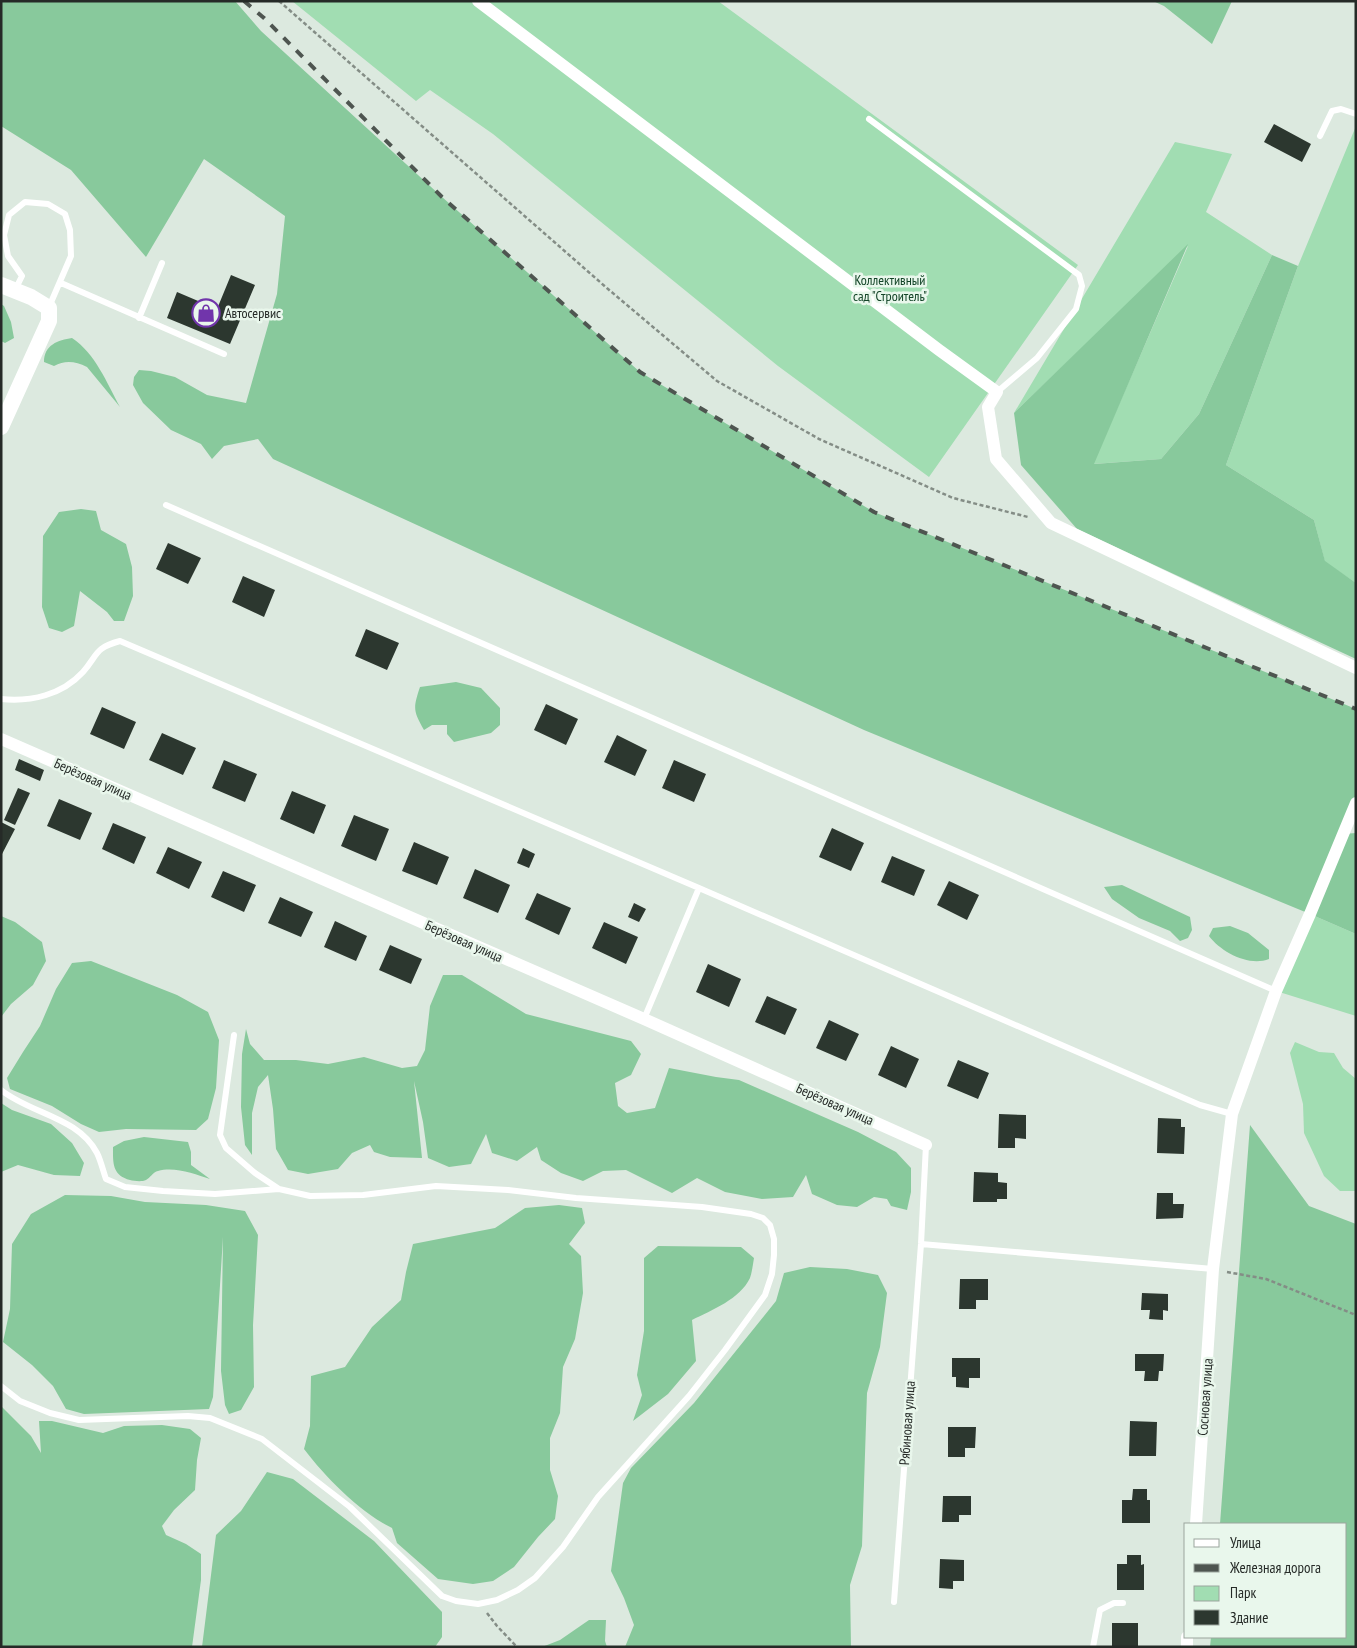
<svg xmlns="http://www.w3.org/2000/svg" width="1357" height="1648" font-family="'PT Sans Narrow',sans-serif">
	<style>
		.green { fill: #a1ddb2 }
		.forest { fill: #88c99c }
		.building { fill: #2c372f }
		.lines { fill: none; stroke-linecap: round; stroke-linejoin: round }
		.path { stroke: #848d86; stroke-width: 2.5; stroke-dasharray: 4 2.5; stroke-linecap: butt }
		.service { stroke: #fff; stroke-width: 6 }
		.minor { stroke: #fff; stroke-width: 12 }
		.tertiary { stroke: #fff; stroke-width: 16 }
		.rail { stroke: #4e5550; stroke-width: 4; stroke-dasharray: 9 9; stroke-linecap: butt }
		.labels { text-anchor: middle; stroke-width: 5; stroke-linejoin: round; paint-order: stroke }
		.park-label { font-size: 14px; fill: #134427; stroke: #e9f7ec }
		.poi-label { font-size: 14px; fill: #252a27; stroke: #e9f7ec; text-anchor: start }
		.street-label { font-size: 14px; fill: #252a27; stroke: #e9f7ec }
	</style>
	<rect width="100%" height="100%" fill="#dce9df"/>
	<path class="green" d="M292,1H718L1078,265L929,477L778,366L493,134L430,90L416,101Z
		M1356,126V583L1325,562L1314,520L1226,465L1298,266Z
		M1175,142L1232,154L1206,212L1272,255L1199,414L1161,459L1093,464L1188,246L1014,413Z
		M1310,914L1356,934V1016L1276,991Z
		M1295,1042L1319,1052L1334,1053L1343,1068L1356,1079V1191H1340L1324,1176L1304,1133L1303,1104L1290,1053Z"/>
	<path class="forest" d="M1,1H235L261,31L442,197L640,372L874,512L1356,709V803L1343,834L1356,833V934L1310,914L864,730L273,459L258,439L224,446L212,459L201,444L171,430L143,403L133,385L134,377L139,370L151,371L175,377L207,395L246,403L277,294L285,216L204,159L146,257L71,170L1,126Z
		M1153,1H1232L1212,44L1164,6Z
		M1188,244L1094,464L1161,459L1199,414L1272,255L1298,266L1226,465L1314,520L1325,561L1356,583V659L1077,529L1021,465L1014,413Z
		M1,304L4,306L11,322L14,338L5,343L1,341Z
		M72,338C95,353 107,383 120,407L87,367C75,361 65,360 54,366L44,362C44,345 58,340 72,338Z
		M81,509L96,511L101,530L126,544L132,567L133,596L124,621H114L107,612L80,591L74,626L62,632L49,628L42,607L43,536L59,512Z
		M456,682L481,688L500,708V725L491,733L454,742L447,734V725H432L424,730C413,711 413,708 420,687Z
		M1122,885L1190,917L1192,930L1188,938L1180,941L1170,931L1139,918L1112,899L1104,887Z
		M1,916L15,922L42,942L46,961L33,985L11,1004L1,1017Z
		M1230,926L1248,933L1269,950V959C1249,967 1221,952 1209,936L1213,928Z
		M91,961L177,995L208,1012L219,1040L216,1088L208,1119L196,1130L126,1129L99,1132L81,1124L52,1106L10,1089L7,1078L23,1052L40,1026L56,989L72,963Z
		M443,975H462L526,1014L631,1041L641,1054L631,1075L615,1083L618,1106L627,1113L655,1108L669,1068L716,1077L739,1080L858,1132L896,1152L911,1168V1192L907,1210L891,1206L887,1199L874,1197L857,1207L837,1205L812,1194L806,1175L793,1197L762,1199L725,1192L697,1178L672,1193L626,1170L603,1171L583,1181L561,1173L541,1160L537,1147L517,1161L492,1153L486,1134L471,1164L449,1167L428,1158L423,1122L414,1081L422,1158L390,1157L374,1152L370,1145L352,1153L338,1169L308,1174L288,1170L276,1149L273,1109L268,1075L258,1087L252,1113V1155L245,1145L241,1107L242,1054L246,1029L250,1044L264,1060H296L328,1064L364,1057L402,1068L417,1066L425,1050L430,1006Z
		M1,1103L12,1110L51,1124L72,1143L84,1163L80,1176L54,1175L18,1165L1,1172Z
		M1250,1125L1309,1206L1356,1224V1647H1210L1211,1637H1346V1524H1220Z
		M144,1137L188,1142L191,1152V1165L210,1179C195,1174 174,1166 158,1171C153,1172 150,1178 146,1180C142,1182 134,1181 130,1180C112,1175 113,1163 113,1147L124,1141Z
		M65,1195L111,1196L145,1202L206,1205L245,1211L258,1235L253,1325L254,1387L241,1410L229,1414L225,1405L221,1371L223,1237L213,1397L209,1409L84,1414L66,1409L53,1386L32,1365L3,1342L10,1309L12,1244L31,1214Z
		M559,1205L582,1208L585,1223L569,1244L581,1256L583,1293L575,1339L563,1367L560,1413L550,1438V1470L558,1496L555,1519L538,1537L514,1567L493,1581L473,1584L438,1579L397,1543L392,1528C361,1513 325,1477 304,1449L310,1426L311,1376L345,1367L372,1327L401,1300L406,1272L413,1244L495,1228L525,1208Z
		M658,1246L741,1247L754,1258C753,1264 752,1272 750,1278C740,1299 712,1310 692,1320L696,1361L668,1394L633,1421L642,1395L637,1375L644,1331V1258Z
		M810,1267L847,1269L878,1275L887,1293L880,1347L867,1393L862,1546L850,1585L851,1647H625L634,1625L624,1598L611,1571L623,1483L631,1468L694,1403L776,1301L784,1273Z
		M1,1406L31,1436L41,1453L39,1421H52L103,1433L124,1426L162,1425L190,1429L201,1438L197,1460L195,1490L174,1510L162,1526L166,1535L186,1544L201,1554V1580L192,1647H1Z
		M267,1472L293,1479L374,1541L442,1612V1637L435,1647H202L216,1535L241,1511Z
		M589,1620H606L605,1641L607,1647H542L560,1640Z"/>
	<path class="building" d="M1274,124L1311,144L1302,162L1264,142Z
		M231,275L255,285L230,344L167,318L177,292L217,309Z
		M168,543L201,558L188,584L156,569Z
		M243,576L275,590L264,617L232,602Z
		M366,629L399,643L387,670L355,656Z
		M546,704L578,719L566,745L534,730Z
		M102,707L136,722L124,749L90,734Z
		M162,733L196,748L183,775L149,760Z
		M617,735L647,750L635,776L604,762Z
		M19,759L44,770L40,781L15,770Z
		M224,760L257,774L245,802L212,788Z
		M674,760L706,774L694,802L662,788Z
		M18,788L30,793L15,825L4,820Z
		M292,791L326,805L314,834L280,819Z
		M59,799L92,813L80,840L47,826Z
		M354,815L389,829L376,861L341,846Z
		M1,822L15,829L1,856Z
		M113,823L146,837L134,864L102,849Z
		M832,828L864,843L851,871L819,857Z
		M414,842L449,857L437,885L402,871Z
		M168,847L202,862L189,889L156,873Z
		M523,848L535,854L529,868L517,863Z
		M892,856L925,870L914,896L881,882Z
		M475,869L510,885L498,913L463,898Z
		M223,871L256,885L244,912L211,897Z
		M949,881L979,895L967,920L937,905Z
		M537,893L571,908L559,935L525,919Z
		M280,897L313,912L301,937L268,923Z
		M634,903L646,909L639,922L628,917Z
		M335,921L367,936L356,961L324,947Z
		M604,922L638,937L626,964L592,948Z
		M390,945L422,959L411,984L379,970Z
		M708,964L741,979L729,1007L696,992Z
		M767,996L797,1009L785,1035L755,1022Z
		M829,1020L859,1034L846,1061L816,1048Z
		M891,1046L919,1059L906,1088L878,1075Z
		M958,1060L989,1073L978,1099L947,1086Z
		M999,1114L1026,1115V1139L1015,1138V1148H998Z
		M1158,1118L1181,1119V1127H1185L1184,1154L1157,1153Z
		M974,1172L998,1173V1182L1007,1183V1199H997V1202H973Z
		M1157,1193H1173V1204H1184L1183,1218L1156,1219Z
		M960,1279H988V1300H976V1309H959Z
		M1142,1293L1168,1294V1311L1163,1310V1320L1149,1319L1150,1310H1141Z
		M1135,1354H1164L1163,1371H1159L1158,1381H1144L1145,1371H1135Z
		M952,1358H980V1378H969V1388L956,1387V1377H952Z
		M1130,1421L1157,1422L1156,1456H1129Z
		M948,1427H976L975,1448H965V1457H948Z
		M1133,1489H1147V1500H1150V1523H1122V1500H1132Z
		M943,1496H971V1515H959V1522H942Z
		M1127,1555H1141V1565L1144,1564V1590H1117V1564H1127Z
		M940,1559L964,1560V1581H953V1589L939,1588Z
		M1112,1623H1138V1647H1112Z"/>
	<g class="lines">
		<path class="path" d="M279,1L608,289L717,381L819,439L953,498L1028,517
			M1227,1272L1266,1279L1356,1315
			M487,1613L497,1626L517,1647"/>
		<path class="service" d="M869,119L1079,275L1082,286L1076,309L1037,358L997,392
			M1320,136L1332,111L1341,109L1356,114
			M61,283L224,354
			M15,290L22,276L8,256L4,235L9,215L25,202L48,204L65,214L70,230L71,256L49,307
			M139,318L162,263
			M166,505L1276,991
			M1,699C31,702 62,695 83,672C98,655 94,648 120,641L699,888L1200,1105L1232,1114
			M644,1019L699,888
			M1,1090C31,1114 78,1117 97,1153C101,1161 103,1171 106,1179L125,1187L163,1191L215,1194L279,1189
			M921,1244L1213,1269
			M1,1386L20,1401L50,1413L79,1420L188,1416L210,1418L262,1439L350,1507L442,1596L456,1601L478,1604L497,1600L518,1590L535,1578L563,1547L598,1497L689,1396L725,1350L765,1295L772,1274L774,1255V1239L770,1225L763,1218L751,1214L702,1207L576,1198L508,1190L436,1186L363,1195L310,1196L279,1189L255,1173L226,1148L220,1135L234,1035
			M894,1602L921,1244L926,1145
			M1093,1647L1100,1610L1114,1603H1123"/>
		<path class="minor" d="M478,1L939,350L997,392L988,407L996,459L1051,523L1356,668
			M1,739L644,1019L926,1145
			M1196,1524L1213,1269L1232,1114L1276,991L1310,914L1356,803
			M1187,1647V1637"/>
		<path class="tertiary" d="M1,285L31,297L49,308V321L1,427"/>
		<path class="rail" d="M244,1L264,18L442,197L640,372L874,512L1356,709"/>
	</g>
	<defs>
		<g id="shop-ring" transform="scale(1.4375)"><circle r="9.5" fill="#e9f7ec" stroke="#7135ab" stroke-width="1.5"/><path d="M-5-2.5h2.3a2.7 3.5 0 0 1 5.4 0H5L5.5 6h-11ZM-1.5-2.5h3a1.5 2.3 0 0 0-3 0Z" fill="#7135ab"/></g>
	</defs>
	<g fill-rule="evenodd">
		<use href="#shop-ring" x="206" y="313"/>
	</g>
	<g class="labels">
		<g class="park-label">
			<text x="890" y="285">Коллективный<tspan x="890" dy="16">сад "Строитель"</tspan></text>
		</g>
		<g class="poi-label">
			<text x="225" y="318">Автосервис</text>
		</g>
		<g class="street-label">
			<text transform="translate(93 779) rotate(24)" y="5">Берёзовая улица</text>
			<text transform="translate(464 941) rotate(24)" y="5">Берёзовая улица</text>
			<text transform="translate(835 1104) rotate(24)" y="5">Берёзовая улица</text>
			<text transform="translate(1205 1397) rotate(-86)" y="5">Сосновая улица</text>
			<text transform="translate(907 1423) rotate(-86)" y="5">Рябиновая улица</text>
		</g>
	</g>
	<rect width="1357" height="1648" fill="none" stroke="#252a27" stroke-width="5"/>
	<rect x="1184" y="1523" width="162" height="115" fill="#e9f7ec" stroke="#9ba59d"/>
	<rect x="1194" y="1539" width="25" height="8" fill="#ffffff" stroke="#9ba59d"/>
	<text x="1230" y="1548" font-size="15" fill="#252a27">Улица</text>
	<rect x="1194" y="1564" width="25" height="8" fill="#4e5550" stroke="#9ba59d"/>
	<text x="1230" y="1573" font-size="15" fill="#252a27">Железная дорога</text>
	<rect x="1194" y="1586" width="25" height="15" fill="#a1ddb2" stroke="#9ba59d"/>
	<text x="1230" y="1598" font-size="15" fill="#252a27">Парк</text>
	<rect x="1194" y="1610" width="25" height="15" fill="#2c372f" stroke="#9ba59d"/>
	<text x="1230" y="1623" font-size="15" fill="#252a27">Здание</text>
</svg>
